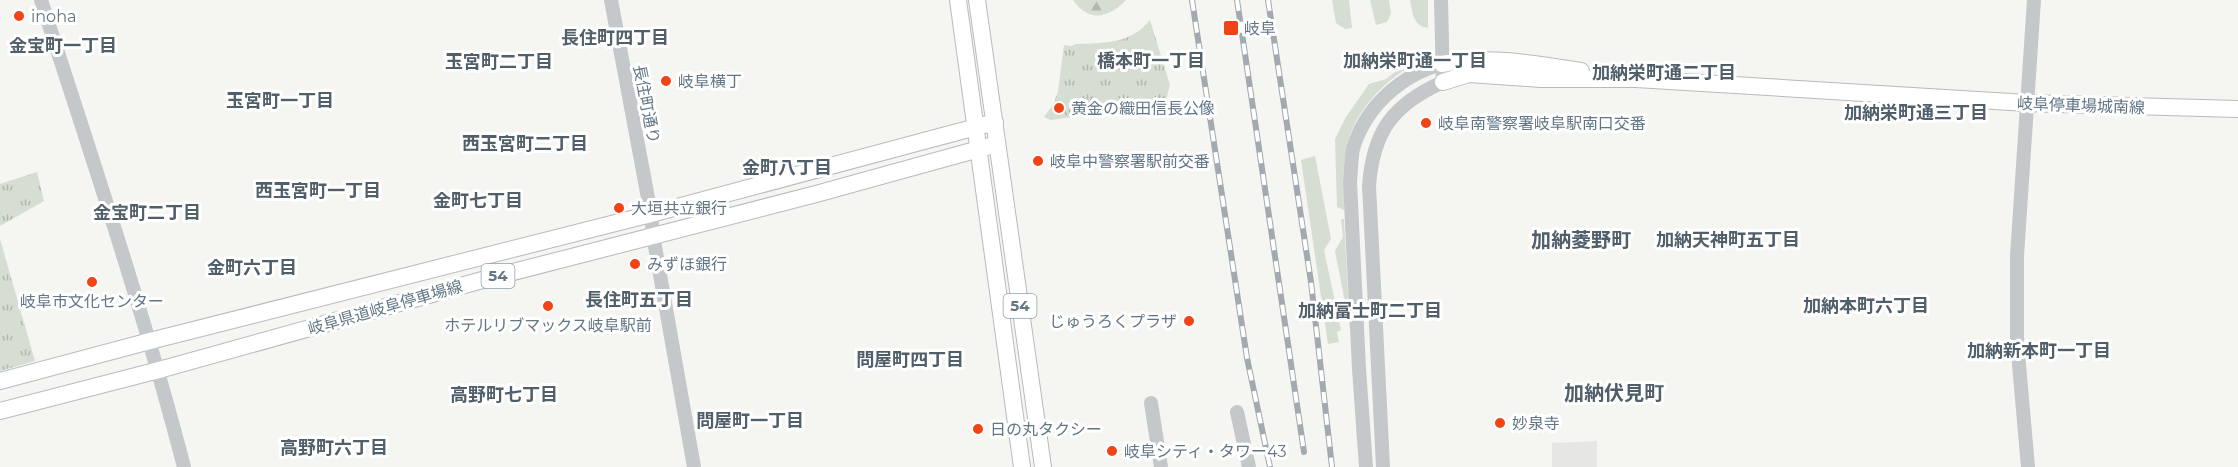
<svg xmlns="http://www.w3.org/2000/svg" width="2238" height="467" font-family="Montserrat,'Noto Sans JP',sans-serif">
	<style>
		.built { fill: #e6e7e5 }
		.green { fill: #d6ddd2 }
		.forest { fill: url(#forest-firs) }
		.park { fill: url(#park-tufts) }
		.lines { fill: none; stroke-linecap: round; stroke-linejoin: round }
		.major-casing { stroke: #b7bbbf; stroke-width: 18 }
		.minor { stroke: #c4c8cb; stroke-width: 14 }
		.major { stroke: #fff; stroke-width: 16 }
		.rail-casing { stroke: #a2a9af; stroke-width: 6 }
		.rail { stroke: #fff; stroke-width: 4; stroke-dasharray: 11; stroke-linecap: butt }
		.poi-dot { fill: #f14316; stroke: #fff; stroke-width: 2 }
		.labels { text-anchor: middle; stroke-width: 6; stroke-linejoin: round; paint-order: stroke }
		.shield { fill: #fff; stroke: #919faa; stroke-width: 1.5 }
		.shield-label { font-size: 15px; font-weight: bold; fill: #627685 }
		.poi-label { font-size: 16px; fill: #627685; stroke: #fff; text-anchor: start }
		.street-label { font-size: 16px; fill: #627685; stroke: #fff }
		.neighbourhood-label { font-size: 18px; font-weight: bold; fill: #505f69; stroke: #fff }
		.quarter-label { font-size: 20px; font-weight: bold; fill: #505f69; stroke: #fff }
	</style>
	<defs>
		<pattern id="forest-firs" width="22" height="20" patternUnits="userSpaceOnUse" patternTransform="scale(1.5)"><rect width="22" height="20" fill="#d6ddd2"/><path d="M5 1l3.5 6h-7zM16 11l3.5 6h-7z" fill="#b1b8b0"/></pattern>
		<pattern id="park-tufts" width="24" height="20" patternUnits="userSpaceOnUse" patternTransform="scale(1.5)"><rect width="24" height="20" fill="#d6ddd2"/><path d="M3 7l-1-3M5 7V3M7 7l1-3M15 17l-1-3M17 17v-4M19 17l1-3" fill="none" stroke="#b1b8b0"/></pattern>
	</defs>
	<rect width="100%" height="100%" fill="#f5f5f1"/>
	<path class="built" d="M1597,441V467H1552V443Z"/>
	<path class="green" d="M1332,0H1349L1352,28L1345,29L1336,23Z
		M1370,0H1389L1391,14L1387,22L1376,25Z
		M1410,0H1428V28C1412,25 1413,13 1410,0Z
		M1406,69C1378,87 1352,116 1346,150C1342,169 1344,190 1344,210L1337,207L1335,139L1346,117L1369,84L1386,79L1395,72Z
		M1315,156L1331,239L1324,250L1341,330L1337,332L1339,342L1328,344L1301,160Z
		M1341,219H1344L1350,328L1335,251L1343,237Z"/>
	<path class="forest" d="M1073,0H1126C1109,18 1089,23 1073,0Z"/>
	<path class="park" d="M1150,20L1170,85L1164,108L1155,103L1115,101L1114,109L1109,112L1051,120L1044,117L1054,103L1058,91L1064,45L1071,46L1076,44C1104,43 1131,44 1150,20Z
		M37,172L44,201L0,226V184Z
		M0,239L35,361L0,371Z"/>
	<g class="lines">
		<g class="major-casing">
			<path id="major" d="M958,0L1022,467
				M977,0L1043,467
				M1442,64C1487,55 1536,64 1581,71
				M1443,82L1469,74L1541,79H1636L2027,103L2238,109
				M0,381L150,341L651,214L995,122
				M0,411L159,370L486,279L816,194L997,144"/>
		</g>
		<path class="minor" d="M41,0C91,155 143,309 184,467
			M611,0L651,214L653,235L694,467
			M1151,403L1161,467
			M1237,412L1249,467
			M1366,467L1359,369L1350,182C1351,171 1351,159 1353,149C1365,107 1401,75 1442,64
			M1383,467L1369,186C1373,130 1394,104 1443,82L1441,0
			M2028,467L2017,342V256L2034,0"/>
		<use href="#major" class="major"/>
		<g class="rail-casing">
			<path id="rail" d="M1192,0L1247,358L1270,467
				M1237,0L1304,452
				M1268,0L1311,282L1332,467"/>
		</g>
		<use href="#rail" class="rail"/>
	</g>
	<g class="poi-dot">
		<circle cx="19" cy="16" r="6"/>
		<rect x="1223" y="20" width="16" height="16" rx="3"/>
		<circle cx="666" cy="81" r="6"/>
		<circle cx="1059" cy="108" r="6"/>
		<circle cx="1426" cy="123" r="6"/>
		<circle cx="1038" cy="161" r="6"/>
		<circle cx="619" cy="208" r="6"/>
		<circle cx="635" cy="264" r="6"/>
		<circle cx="92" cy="282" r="6"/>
		<circle cx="548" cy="306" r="6"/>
		<circle cx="1189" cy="321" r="6"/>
		<circle cx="1500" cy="423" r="6"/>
		<circle cx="978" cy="429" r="6"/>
		<circle cx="1112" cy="451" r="6"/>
	</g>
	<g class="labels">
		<g class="shield">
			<rect x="481.5" y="264" width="33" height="24" rx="4.5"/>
			<rect x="1003.5" y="294" width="33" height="24" rx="4.5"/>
		</g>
		<g class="shield-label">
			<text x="498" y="281">54</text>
			<text x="1020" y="311">54</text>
		</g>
		<g class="poi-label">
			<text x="31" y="22">inoha</text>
			<text x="1244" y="34">岐阜</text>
			<text x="678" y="87">岐阜横丁</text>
			<text x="1071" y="114">黄金の織田信長公像</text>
			<text x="1438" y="129">岐阜南警察署岐阜駅南口交番</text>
			<text x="1050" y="167">岐阜中警察署駅前交番</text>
			<text x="631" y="214">大垣共立銀行</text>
			<text x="647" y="270">みずほ銀行</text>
			<text x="92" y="307" text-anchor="middle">岐阜市文化センター</text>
			<text x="1177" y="327" text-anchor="end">じゅうろくプラザ</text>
			<text x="548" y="331" text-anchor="middle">ホテルリブマックス岐阜駅前</text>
			<text x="1512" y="429">妙泉寺</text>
			<text x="990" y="435">日の丸タクシー</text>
			<text x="1124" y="457">岐阜シティ・タワー43</text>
		</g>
		<g class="street-label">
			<text transform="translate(647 104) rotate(79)" y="6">長住町通り</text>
			<text transform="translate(2081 105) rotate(2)" y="6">岐阜停車場城南線</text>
			<text transform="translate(385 307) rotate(-16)" y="6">岐阜県道岐阜停車場線</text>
		</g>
		<g class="neighbourhood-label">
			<text x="615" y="44">長住町四丁目</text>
			<text x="63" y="52">金宝町一丁目</text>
			<text x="1151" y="67">橋本町一丁目</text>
			<text x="1415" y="67">加納栄町通一丁目</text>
			<text x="499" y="68">玉宮町二丁目</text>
			<text x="1664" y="79">加納栄町通二丁目</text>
			<text x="280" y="107">玉宮町一丁目</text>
			<text x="1916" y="119">加納栄町通三丁目</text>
			<text x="525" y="150">西玉宮町二丁目</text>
			<text x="787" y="174">金町八丁目</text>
			<text x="318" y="197">西玉宮町一丁目</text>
			<text x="478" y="207">金町七丁目</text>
			<text x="147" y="219">金宝町二丁目</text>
			<text x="1728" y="246">加納天神町五丁目</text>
			<text x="252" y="274">金町六丁目</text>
			<text x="639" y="306">長住町五丁目</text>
			<text x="1866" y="312">加納本町六丁目</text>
			<text x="1370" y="317">加納富士町二丁目</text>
			<text x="2039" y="357">加納新本町一丁目</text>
			<text x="910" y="366">問屋町四丁目</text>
			<text x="504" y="401">高野町七丁目</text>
			<text x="750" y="427">問屋町一丁目</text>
			<text x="334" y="454">高野町六丁目</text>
		</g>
		<g class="quarter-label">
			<text x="1581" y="247">加納菱野町</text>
			<text x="1614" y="400">加納伏見町</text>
		</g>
	</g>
</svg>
